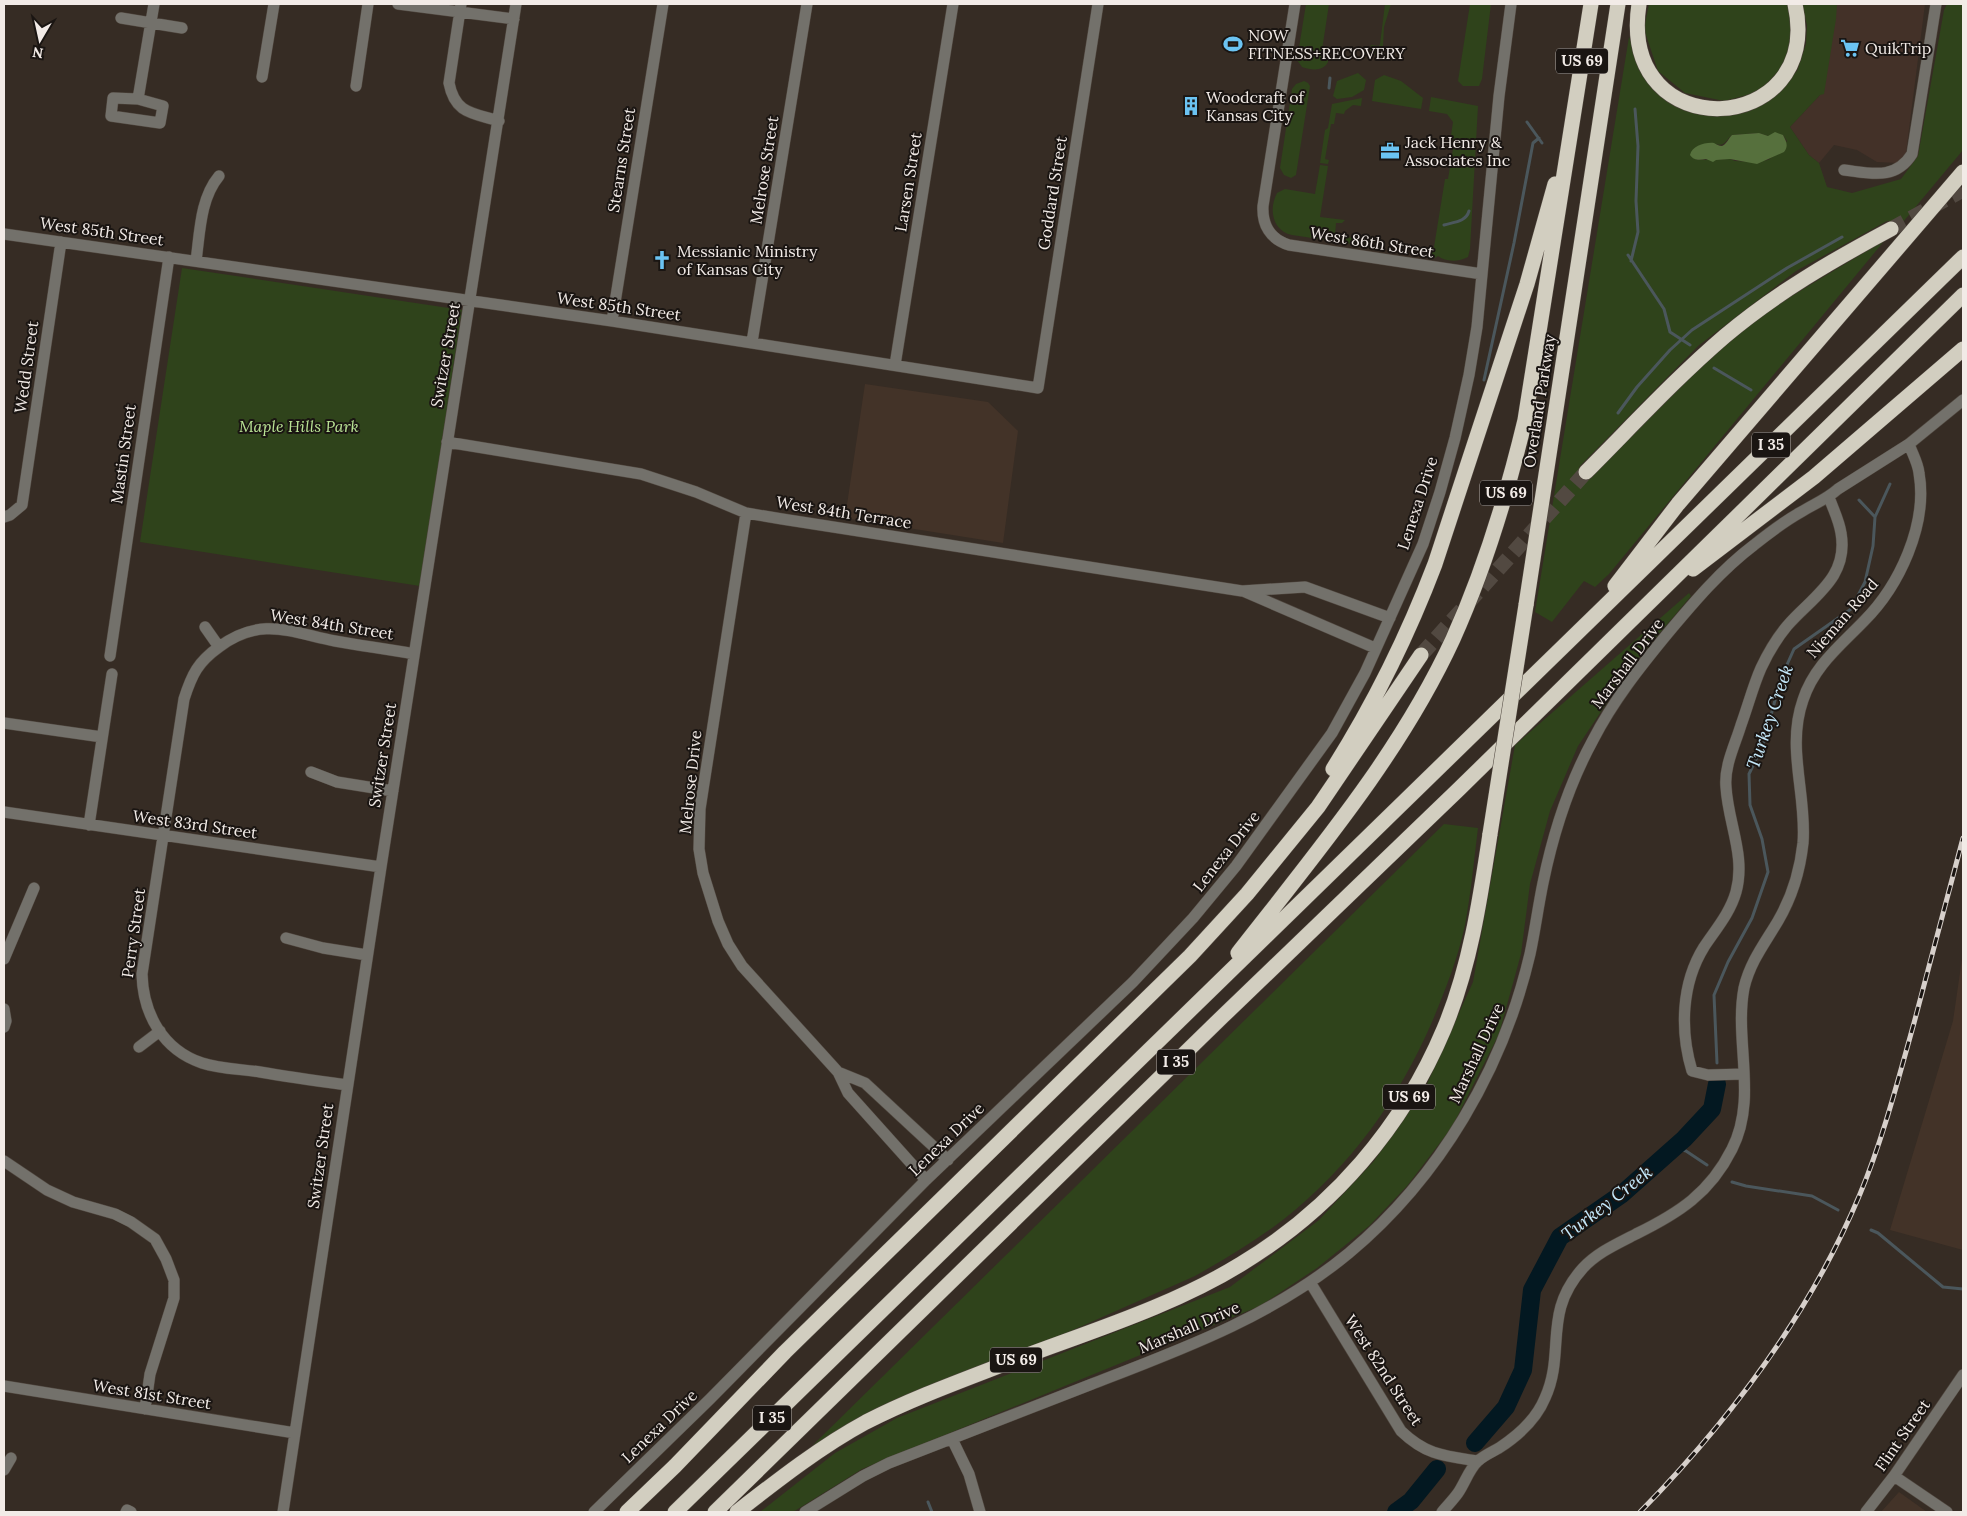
<svg xmlns="http://www.w3.org/2000/svg" width="1967" height="1516" font-family="Lora,serif">
	<style>
		.commercial { fill: #433128 }
		.built { fill: #433328 }
		.green { fill: #2f431b; fill-rule: evenodd }
		.forest { fill: #56703d }
		.lines { fill: none; stroke-linecap: round; stroke-linejoin: round }
		.stream { stroke: #4b575c; stroke-width: 3 }
		.river { stroke: #031821; stroke-width: 18 }
		.highway-tunnel { stroke: #524941; stroke-width: 15; stroke-dasharray: 15 8; stroke-linecap: butt }
		.minor-casing { stroke: #50473f; stroke-width: 12 }
		.highway-casing { stroke: #50473f; stroke-width: 16 }
		.minor { stroke: #73716b; stroke-width: 11 }
		.highway { stroke: #d2cec0; stroke-width: 15 }
		.rail-casing { stroke: #d7d0cb; stroke-width: 5 }
		.rail { stroke: #1a1512; stroke-width: 3; stroke-dasharray: 9; stroke-linecap: butt }
		.highway-bridge-casing { stroke: #50473f; stroke-width: 16; stroke-linecap: butt }
		.highway-bridge { stroke: #d2cec0; stroke-width: 15 }
		.labels { text-anchor: middle; stroke-width: 4; stroke-linejoin: round; paint-order: stroke }
		.shield { fill: #1a1512; stroke: #b1aba7; stroke-width: 1 }
		.shield-label { font-size: 15px; font-weight: bold; fill: #f2ebe7 }
		.poi-label { font-size: 16px; fill: #f2ebe7; stroke: #1a1512; text-anchor: start }
		.street-label { font-size: 16px; fill: #f2ebe7; stroke: #1a1512 }
		.park-label { font-size: 16px; font-style: italic; fill: #bae495; stroke: #1a1512 }
		.water-label { font-size: 18px; font-style: italic; fill: #c5e9fb; stroke: #1a1512 }
	</style>
	<rect width="100%" height="100%" fill="#362c24"/>
	<path class="commercial" d="M1833,4H1925L1906,153L1898,163L1877,162L1857,150L1834,145L1819,163L1809,155L1790,127L1820,95Z"/>
	<path class="built" d="M865,384L988,402L1018,431L1003,543L845,518Z
		M1963,952V1250L1890,1230L1953,1021Z
		M1899,1492L1927,1512H1881Z"/>
	<path class="green" d="M1306,4H1329L1321,57L1328,58V62C1323,72 1311,70 1302,67L1297,60Z
		M1385,4H1391L1384,27L1383,46L1379,55L1370,53L1371,45L1379,46L1380,44Z
		M1470,4H1491L1482,79L1479,86H1463L1458,81Z
		M1649,4H1788L1793,38L1783,66L1759,92L1724,101L1685,93L1658,71L1644,29Z
		M1802,4H1837L1836,19L1824,94L1820,95L1790,127L1809,155L1819,163L1827,187L1852,193L1901,179L1918,156L1944,10L1947,4H1963V150L1903,222L1887,221L1796,271L1698,346L1579,467L1591,478L1689,376L1760,315L1885,240L1609,574L1595,587L1584,581L1552,622L1535,612L1629,37L1641,67L1682,107L1705,114L1735,115L1759,105L1797,71L1806,44L1807,25ZM1759,133L1768,136L1783,135L1787,141L1775,155L1768,160L1753,162L1735,161L1730,159L1697,160L1695,158L1711,143C1726,147 1722,144 1732,135Z
		M1358,73L1366,80L1364,90L1352,97L1337,99L1333,96L1337,81Z
		M1384,75L1401,81L1423,98L1421,109L1372,101L1375,80Z
		M1304,81L1308,83L1310,86L1296,175L1291,178L1284,175L1280,168L1292,89L1296,84Z
		M1431,97L1478,106L1470,249L1468,257C1459,262 1445,262 1438,256L1435,258L1431,254L1434,247L1445,179H1448L1454,143L1450,142L1453,122L1447,114L1429,111Z
		M1362,98L1361,106L1353,105L1345,111L1344,114L1336,113L1334,124H1331L1325,159L1329,160L1328,164L1320,163L1325,130L1328,128L1332,104Z
		M1320,165L1328,166L1320,217L1345,220L1342,223H1336L1335,235L1371,241L1373,244L1372,247L1292,235C1273,231 1268,210 1277,193L1285,189L1315,194Z
		M182,268L462,310L420,586L140,542Z
		M1689,593L1691,596L1631,667L1578,746L1550,811L1530,884L1521,954L1499,1034L1452,1127L1407,1186L1369,1226L1317,1268L1260,1306L862,1469L793,1512H760L835,1453L897,1418L1230,1287L1319,1220L1374,1161L1427,1084L1473,982L1515,745Z
		M1444,824L1478,828C1474,860 1471,893 1465,925C1458,958 1445,991 1432,1022C1398,1100 1351,1166 1284,1219C1256,1241 1225,1259 1195,1276L813,1445Z"/>
	<path class="forest" d="M1775,132L1783,135C1786,141 1789,146 1784,152L1757,164L1730,159L1716,160L1713,162L1706,159C1700,160 1694,161 1690,155C1692,146 1705,142 1714,143C1716,144 1719,146 1722,146C1726,145 1729,138 1732,135L1759,133L1768,136Z"/>
	<g class="lines">
		<path class="stream" d="M1329,88L1330,78
			M1527,122L1542,143
			M1444,225C1454,222 1466,222 1469,211
			M1628,255L1664,309L1670,332L1690,345
			M1631,261L1638,232L1636,201L1638,146L1635,109
			M1714,368L1751,390
			M1484,380L1514,243L1533,143L1539,138
			M1618,413L1637,387L1670,350L1692,330L1787,268L1842,237
			M1859,500L1875,517
			M1717,1063L1714,995L1728,962L1752,918L1768,872L1762,839L1750,805L1749,774L1763,745L1781,678L1794,649L1851,609L1865,582L1873,546L1875,517L1890,484
			M1674,1148L1686,1151L1707,1165
			M1732,1182L1746,1186L1812,1196L1838,1210
			M1871,1230L1878,1233L1943,1287L1963,1289
			M928,1502L932,1512"/>
		<path class="river" d="M1475,1443L1506,1407L1523,1370L1532,1290L1560,1237L1622,1194L1684,1139L1712,1109L1717,1084
			M1396,1512L1411,1501L1437,1469"/>
		<path class="highway-tunnel" d="M1891,229L1963,190
			M1421,655L1586,472"/>
		<g class="minor-casing">
			<path id="minor" d="M398,4L514,19
				M461,4L449,83C455,114 473,113 499,121
				M1295,4L1263,206C1262,225 1270,239 1289,245L1482,274
				M121,18L182,28
				M262,77L274,4
				M356,86L368,4
				M113,98L138,99L163,106L160,123L111,116Z
				M138,99L154,4
				M1844,170C1870,173 1895,181 1912,154L1936,4
				M4,234L612,321L1038,388L1098,4
				M196,261C200,232 200,199 219,176
				M612,321L663,4
				M752,342L807,4
				M895,365L953,4
				M447,442L641,474L696,492L746,513L782,519L1242,591L1305,587L1390,618
				M746,513L700,809L699,849L703,873L718,921L728,944L742,966L838,1072L848,1093L926,1180
				M4,517L10,515L22,505L61,242
				M1243,591L1375,648
				M205,627L219,647
				M110,656L169,257
				M4,723L102,737
				M311,772L337,782L393,791
				M4,812L381,867
				M89,825L112,674
				M286,938L323,948L367,955
				M4,959L34,888
				M4,1009L6,1021L4,1027
				M139,1047L160,1031
				M838,1072L865,1083L948,1160
				M1744,1074L1708,1075L1692,1071C1680,1031 1681,984 1704,947C1716,929 1730,913 1736,892C1746,856 1728,823 1726,787C1724,766 1735,745 1741,725C1748,706 1753,686 1761,668C1768,653 1777,638 1787,626C1812,597 1849,578 1841,533C1839,520 1833,509 1829,497
				M347,1085C318,1081 289,1077 260,1072C241,1069 220,1069 202,1063C163,1050 143,1014 142,974L184,699C192,674 198,662 219,647C261,616 290,632 335,641C362,646 388,649 414,654
				M4,1161L47,1190L73,1202L115,1214L131,1222L155,1239L166,1259L174,1280V1298L150,1374L145,1409
				M1310,1282L1401,1431C1426,1455 1444,1456 1477,1461
				M4,1386L295,1433
				M952,1439L969,1474L980,1512
				M4,1470L11,1458
				M1894,1476L1947,1512
				M126,1512L127,1510L131,1512
				M283,1512L381,867L516,4
				M594,1512L710,1399L926,1180L1133,982L1193,918L1236,866L1332,733L1365,673L1423,544L1440,492L1455,438L1469,375L1477,327L1499,96L1511,4
				M805,1512L863,1476L889,1463C957,1437 1024,1410 1092,1384C1183,1349 1273,1316 1349,1253C1440,1177 1503,1069 1530,954C1535,931 1538,907 1543,883C1553,834 1569,784 1593,740C1613,701 1640,667 1668,633C1694,602 1721,570 1754,545C1769,533 1785,521 1801,512C1814,504 1827,499 1838,489L1909,444L1963,400
				M1442,1512C1447,1506 1453,1500 1458,1493C1465,1483 1469,1469 1478,1461C1483,1456 1492,1452 1499,1448C1519,1435 1536,1420 1545,1398C1566,1352 1542,1313 1583,1268C1598,1252 1617,1244 1636,1234C1679,1213 1710,1193 1732,1149C1758,1098 1734,1041 1744,988C1750,962 1765,943 1778,921C1792,897 1800,871 1803,843C1807,795 1786,748 1803,700C1814,666 1840,646 1864,621C1899,586 1928,525 1919,473C1918,463 1912,453 1909,444
				M1866,1512L1894,1476L1963,1375"/>
		</g>
		<g class="highway-casing">
			<path id="highway" d="M1639,4C1617,149 1825,138 1795,4
				M1586,472C1632,426 1676,378 1725,336C1776,293 1833,260 1891,229
				M1693,569L1814,477L1963,349
				M1615,586L1678,504L1963,172
				M1526,605L1618,4
				M1333,769C1374,704 1408,635 1435,564L1527,284L1555,184
				M1238,953C1316,853 1400,754 1453,639C1485,568 1507,495 1525,420L1591,4
				M627,1512L675,1466L785,1352L1190,956L1247,894L1318,807L1421,655
				M675,1512L1963,257
				M715,1512L1223,1016L1459,789L1963,295
				M737,1512C778,1480 820,1447 866,1422C913,1398 963,1380 1012,1361C1088,1332 1171,1307 1241,1264C1332,1209 1403,1127 1444,1029C1470,967 1480,900 1490,834"/>
		</g>
		<use href="#minor" class="minor"/>
		<use href="#highway" class="highway"/>
		<g class="rail-casing">
			<path id="rail" d="M1640,1512C1731,1419 1810,1314 1860,1194C1883,1139 1898,1080 1914,1023C1930,961 1947,900 1963,838"/>
		</g>
		<use href="#rail" class="rail"/>
		<g class="highway-bridge-casing">
			<path id="highway-bridge" d="M1490,834L1526,605"/>
		</g>
		<use href="#highway-bridge" class="highway-bridge"/>
	</g>
	<defs>
		<g id="stadium-bare" transform="scale(1.5)"><path d="M0-5a6.5 5 0 1 0 0 10a6.5 5 0 1 0 0-10ZM-3.5-1.8h7v3.6h-7Z" fill="#6bc3f2" stroke="#1a1512" stroke-width="2.5" paint-order="stroke"/></g>
		<g id="supermarket-bare" transform="scale(1.5)"><path d="M-6-5.5h2.5l.6 2H6L4.5 2H-2.5L-4.4-4H-6ZM-1.5 3.2a1.3 1.3 0 1 0 .1 0ZM3 3.2a1.3 1.3 0 1 0 .1 0Z" fill="#6bc3f2" stroke="#1a1512" stroke-width="2.5" paint-order="stroke"/></g>
		<g id="building-bare" transform="scale(1.5)"><path d="M-4-6H4V6H1V3H-1V6H-4ZM-2.5-4.3h1.7v1.8h-1.7ZM.8-4.3h1.7v1.8H.8ZM-2.5-1h1.7V.8h-1.7ZM.8-1h1.7V.8H.8Z" fill="#6bc3f2" stroke="#1a1512" stroke-width="2.5" paint-order="stroke"/></g>
		<g id="office-bare" transform="scale(1.5)"><path d="M-6-3h4V-5.5h4V-3h4V5H-6ZM-1-4.5V-3h2v-1.5ZM-6 0V1H6V0Z" fill="#6bc3f2" stroke="#1a1512" stroke-width="2.5" paint-order="stroke"/></g>
		<g id="church-bare" transform="scale(1.5)"><path d="M-1.2-6h2.4v3.5h3.3v2.4h-3.3V6h-2.4V-.1h-3.3v-2.4h3.3Z" fill="#6bc3f2" stroke="#1a1512" stroke-width="2.5" paint-order="stroke"/></g>
	</defs>
	<g fill-rule="evenodd">
		<use href="#stadium-bare" x="1233" y="44"/>
		<use href="#supermarket-bare" x="1850" y="48"/>
		<use href="#building-bare" x="1191" y="106"/>
		<use href="#office-bare" x="1390" y="151"/>
		<use href="#church-bare" x="662" y="260"/>
	</g>
	<g class="labels">
		<g class="shield">
			<rect x="1556" y="48.5" width="52" height="25" rx="4"/>
			<rect x="1752" y="432.5" width="38" height="25" rx="4"/>
			<rect x="1480" y="480.5" width="52" height="25" rx="4"/>
			<rect x="1157" y="1049.5" width="38" height="25" rx="4"/>
			<rect x="1383" y="1084.5" width="52" height="25" rx="4"/>
			<rect x="990" y="1347.5" width="52" height="25" rx="4"/>
			<rect x="753" y="1405.5" width="38" height="25" rx="4"/>
		</g>
		<g class="shield-label">
			<text x="1582" y="66">US 69</text>
			<text x="1771" y="450">I 35</text>
			<text x="1506" y="498">US 69</text>
			<text x="1176" y="1067">I 35</text>
			<text x="1409" y="1102">US 69</text>
			<text x="1016" y="1365">US 69</text>
			<text x="772" y="1423">I 35</text>
		</g>
		<g class="poi-label">
			<text x="1248" y="41">NOW<tspan x="1248" dy="18">FITNESS+RECOVERY</tspan></text>
			<text x="1865" y="54">QuikTrip</text>
			<text x="1206" y="103">Woodcraft of<tspan x="1206" dy="18">Kansas City</tspan></text>
			<text x="1405" y="148">Jack Henry &amp;<tspan x="1405" dy="18">Associates Inc</tspan></text>
			<text x="677" y="257">Messianic Ministry<tspan x="677" dy="18">of Kansas City</tspan></text>
		</g>
		<g class="street-label">
			<text transform="translate(621 160) rotate(-81)" y="6">Stearns Street</text>
			<text transform="translate(764 170) rotate(-81)" y="6">Melrose Street</text>
			<text transform="translate(908 182) rotate(-81)" y="6">Larsen Street</text>
			<text transform="translate(1052 193) rotate(-81)" y="6">Goddard Street</text>
			<text transform="translate(102 231) rotate(8)" y="6">West 85th Street</text>
			<text transform="translate(1372 242) rotate(9)" y="6">West 86th Street</text>
			<text transform="translate(619 306) rotate(8)" y="6">West 85th Street</text>
			<text transform="translate(445 355) rotate(-80)" y="6">Switzer Street</text>
			<text transform="translate(26 367) rotate(-82)" y="6">Wedd Street</text>
			<text transform="translate(1539 401) rotate(-81)" y="6">Overland Parkway</text>
			<text transform="translate(123 454) rotate(-82)" y="6">Mastin Street</text>
			<text transform="translate(1417 503) rotate(-72)" y="6">Lenexa Drive</text>
			<text transform="translate(844 512) rotate(9)" y="6">West 84th Terrace</text>
			<text transform="translate(1842 618) rotate(-49)" y="6">Nieman Road</text>
			<text transform="translate(332 624) rotate(9)" y="6">West 84th Street</text>
			<text transform="translate(1627 663) rotate(-53)" y="6">Marshall Drive</text>
			<text transform="translate(382 755) rotate(-81)" y="6">Switzer Street</text>
			<text transform="translate(690 782) rotate(-84)" y="6">Melrose Drive</text>
			<text transform="translate(195 824) rotate(8)" y="6">West 83rd Street</text>
			<text transform="translate(1226 851) rotate(-52)" y="6">Lenexa Drive</text>
			<text transform="translate(133 933) rotate(-82)" y="6">Perry Street</text>
			<text transform="translate(1476 1053) rotate(-65)" y="6">Marshall Drive</text>
			<text transform="translate(946 1139) rotate(-44)" y="6">Lenexa Drive</text>
			<text transform="translate(320 1156) rotate(-82)" y="6">Switzer Street</text>
			<text transform="translate(1189 1327) rotate(-23)" y="6">Marshall Drive</text>
			<text transform="translate(1384 1370) rotate(57)" y="6">West 82nd Street</text>
			<text transform="translate(152 1394) rotate(9)" y="6">West 81st Street</text>
			<text transform="translate(659 1426) rotate(-44)" y="6">Lenexa Drive</text>
			<text transform="translate(1902 1435) rotate(-55)" y="6">Flint Street</text>
		</g>
		<g class="park-label">
			<text x="299" y="432">Maple Hills Park</text>
		</g>
		<g class="water-label">
			<text transform="translate(1770 717) rotate(-71)" y="6">Turkey Creek</text>
			<text transform="translate(1607 1203) rotate(-38)" y="6">Turkey Creek</text>
		</g>
	</g>
	<rect width="1967" height="1516" fill="none" stroke="#f2ebe7" stroke-width="10"/>
	<g transform="translate(40 40) rotate(189)" stroke="#1a1512" stroke-width="4" paint-order="stroke">
	<path d="M0-4L9 19L0 12L-9 19Z" fill="#f2ebe7"/>
	<text y="-8" font-size="14" font-weight="bold" text-anchor="middle" fill="#f2ebe7">N</text>
	</g>
</svg>
